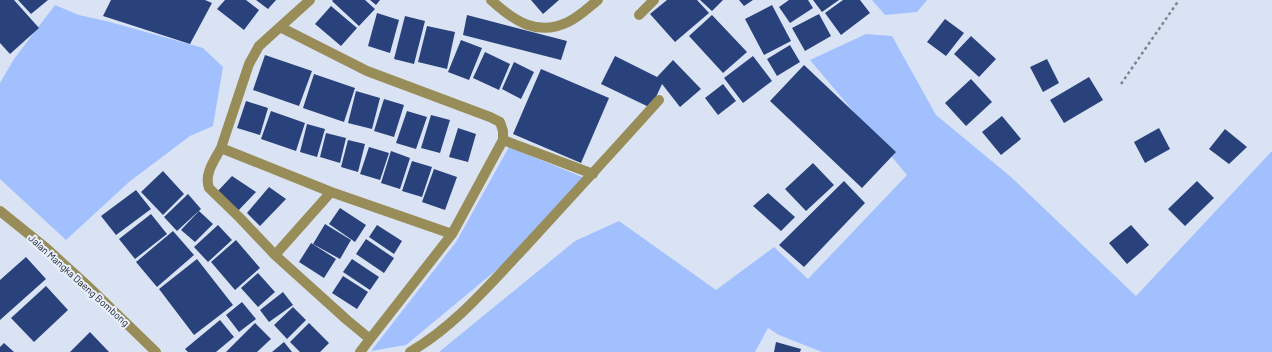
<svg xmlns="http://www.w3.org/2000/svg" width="1272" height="352" font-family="Barlow,sans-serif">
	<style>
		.green { fill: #a2c0fe }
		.building { fill: #29427b }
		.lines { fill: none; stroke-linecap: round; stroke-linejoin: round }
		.path { stroke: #7f8590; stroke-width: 2.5; stroke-dasharray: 3 3; stroke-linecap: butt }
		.minor { stroke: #988d58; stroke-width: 10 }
		.labels { text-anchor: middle; stroke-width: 4; stroke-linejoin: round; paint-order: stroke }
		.street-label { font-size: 10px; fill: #22252b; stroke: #e9f0fd }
	</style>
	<rect width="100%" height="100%" fill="#dae3f3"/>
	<path class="green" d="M872,0H927L917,12L885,15Z
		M55,5L79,15L110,22L203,48L223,67L213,126L190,136L129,182L66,240L0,179V83L14,59Z
		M866,34L892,36L936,115L1011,177L1136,296L1272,151V352H822L779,335L768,328L755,352H439L575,241L619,221L716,290L774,247L808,279L907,175L810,60Z
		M509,147L587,179L541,233L406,345L371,351L456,242Z"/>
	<path class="building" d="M0,0H14L39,28L10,54L0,43Z
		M18,0H48L31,14Z
		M111,0H205L212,3L190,44L103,16Z
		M225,0H246L259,10L244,30L217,9Z
		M256,0H276L268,9Z
		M333,0H365L375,9L359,26L332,1Z
		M370,0H380L376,5Z
		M531,0H559L543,14Z
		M667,0H697L709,13L675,42L650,14Z
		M700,0H723L712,11Z
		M739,0H753L744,6Z
		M789,0H808L813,8L790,23L779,7Z
		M813,0H839L822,12Z
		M843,0H860L870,13L841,35L825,13Z
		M772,5L791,41L764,55L745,19Z
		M331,6L357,28L341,46L315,24Z
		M377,13L399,20L390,53L368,46Z
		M819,14L831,36L805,51L792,28Z
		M467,15L567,41L561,60L463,35Z
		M712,15L747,52L723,73L689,36Z
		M405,16L425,21L414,64L394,59Z
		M945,19L964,33L946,56L927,42Z
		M427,26L455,32L447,69L418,62Z
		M971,36L996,59L979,77L954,54Z
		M461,40L482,48L469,80L448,72Z
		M790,45L800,62L777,76L767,59Z
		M485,52L510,64L499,90L473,78Z
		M265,55L312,71L299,106L253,90Z
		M615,56L657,77L673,60L701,89L680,107L662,84L651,108L601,84Z
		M753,56L772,81L743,103L724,78Z
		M1047,59L1059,83L1043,92L1030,67Z
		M514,62L534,72L521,99L502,89Z
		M804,65L896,152L862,188L770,101Z
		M541,69L609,98L581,163L513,134Z
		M314,74L355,88L344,122L303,108Z
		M1089,77L1103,100L1064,123L1050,100Z
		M971,79L992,102L966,126L945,103Z
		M723,84L736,101L718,115L705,98Z
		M356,91L380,98L372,129L348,123Z
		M384,99L404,105L394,137L374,131Z
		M246,101L268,108L260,135L237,128Z
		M271,111L305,123L296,151L261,139Z
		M407,111L427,117L416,149L396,143Z
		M431,115L450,120L440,153L421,148Z
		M1002,116L1021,139L1001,155L982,132Z
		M307,124L325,129L317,157L300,152Z
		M458,128L476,134L468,162L449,157Z
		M1159,128L1170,149L1145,163L1134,142Z
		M1225,129L1247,147L1229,164L1209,149Z
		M326,133L346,138L340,163L320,157Z
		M348,140L365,144L358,172L341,167Z
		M369,147L389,153L380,180L360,174Z
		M391,151L410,158L400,189L381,183Z
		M412,161L432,167L422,197L402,191Z
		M813,163L834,185L806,211L785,189Z
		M434,169L457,177L445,210L422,202Z
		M163,171L184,194L163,215L141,192Z
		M232,176L256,192L236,213L216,193Z
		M844,181L865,203L804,267L779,245Z
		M1197,181L1214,198L1185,226L1168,209Z
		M269,187L286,199L260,226L247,213Z
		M136,190L151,209L116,235L101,216Z
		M768,193L795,217L781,231L753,206Z
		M188,194L201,209L177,231L164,217Z
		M340,208L366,225L355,242L329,224Z
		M199,211L213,224L195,242L181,230Z
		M151,214L167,234L135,259L119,239Z
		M325,224L351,240L340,259L313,244Z
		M218,225L232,240L208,262L194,247Z
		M377,225L402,241L394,254L369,237Z
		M1131,225L1149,245L1127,264L1109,243Z
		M173,231L194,255L157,287L136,262Z
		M366,239L394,258L384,273L356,254Z
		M236,240L260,268L235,290L211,262Z
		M311,243L336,259L324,278L299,262Z
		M26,257L46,279L0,320V280Z
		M197,259L233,305L194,335L159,289Z
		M352,259L379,277L370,290L343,272Z
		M258,273L275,292L258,307L241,288Z
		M343,276L368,292L357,309L332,293Z
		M46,286L68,310L34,342L11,318Z
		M283,292L293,305L269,322L260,310Z
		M242,302L256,319L239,332L226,315Z
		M293,307L306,320L287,339L274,325Z
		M220,320L234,337L216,352H188L185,349Z
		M255,323L271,339L257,352H226Z
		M309,323L329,343L320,352H300L290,342Z
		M90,332L109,352H70Z
		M284,342L292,352H272Z
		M776,342L801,349L800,352H774Z
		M4,343L14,352H0V347Z"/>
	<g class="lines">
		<path class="path" d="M1121,84L1179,0"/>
		<path class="minor" d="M310,0L280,27L367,71L490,117L500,122L503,131V140L452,234L370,339
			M491,0C514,21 537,37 568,22C579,17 589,7 598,0
			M639,15L654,0
			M503,140L593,174
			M221,148L249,64L259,46L280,27
			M0,211L46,248L91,289L156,352
			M275,255L331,192
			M360,352L370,339L347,320L275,255L240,218L209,188C204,174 214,161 221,148L331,192L452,234
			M410,352C455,326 490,284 526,246C570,198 615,149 659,100"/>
	</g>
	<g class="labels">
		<g class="street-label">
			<text transform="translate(79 280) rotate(42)" y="4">Jalan Mangka Daeng Bombong</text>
		</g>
	</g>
</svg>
